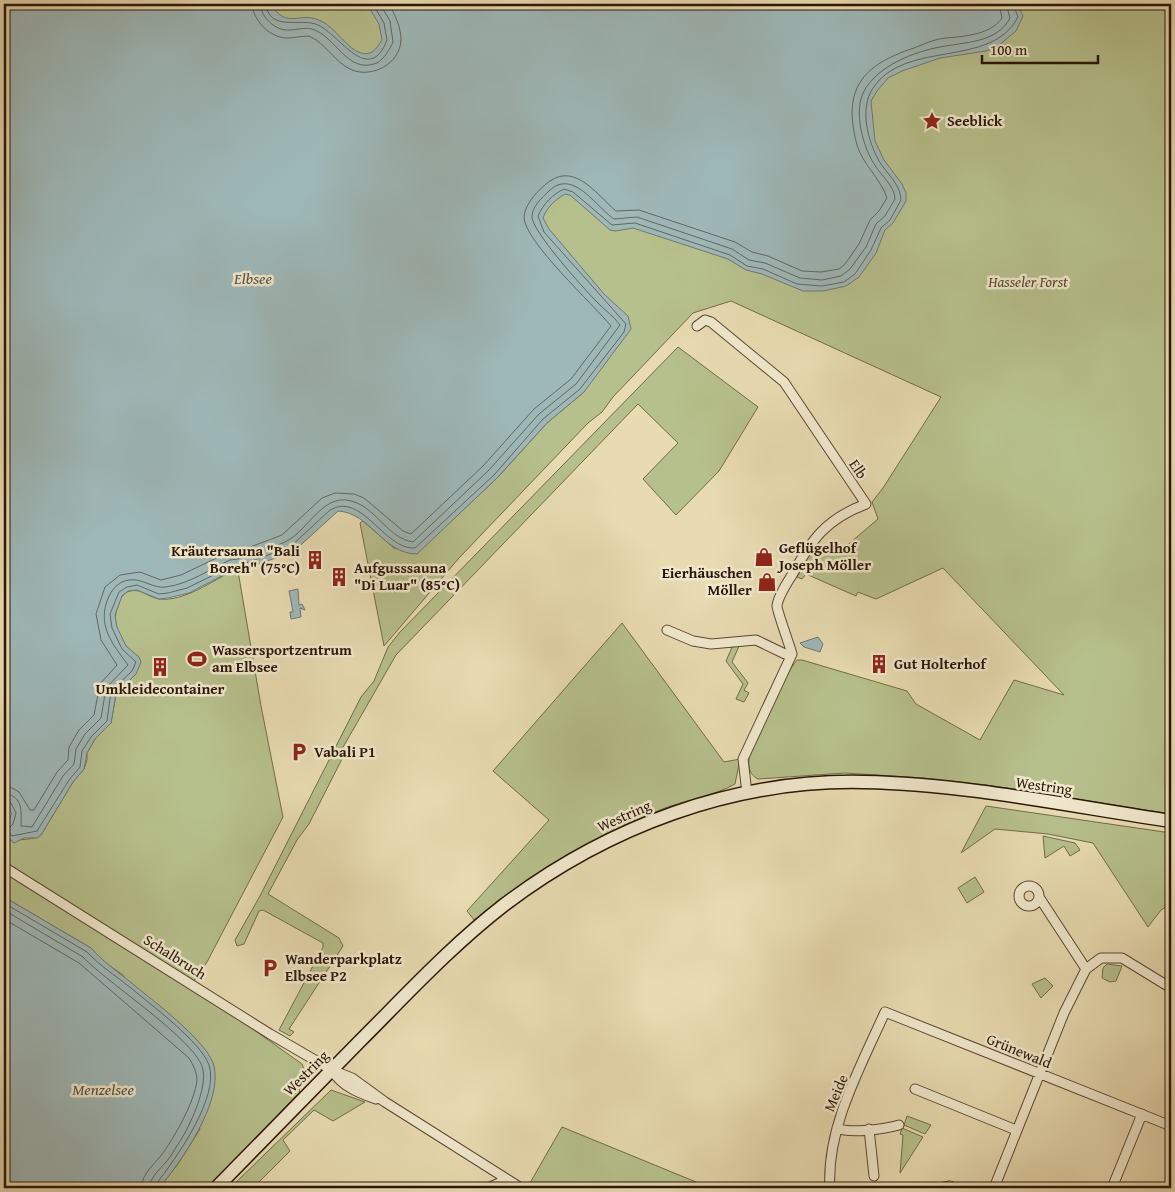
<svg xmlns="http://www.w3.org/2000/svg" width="1175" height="1192" font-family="'Gentium Book Plus',serif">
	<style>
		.green { fill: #b6c08c; stroke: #706b4a }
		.water { fill: #9eb8b8; stroke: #707772 }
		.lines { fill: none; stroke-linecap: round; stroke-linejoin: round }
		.shore { stroke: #646760; stroke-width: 1 }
		.stream { stroke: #707772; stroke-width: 2.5 }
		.street-casing { stroke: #5a4732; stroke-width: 11 }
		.secondary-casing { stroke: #2a1608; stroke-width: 15 }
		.street { stroke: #f0e8cc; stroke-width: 9 }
		.secondary { stroke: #f0e8cc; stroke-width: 12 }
		.labels { text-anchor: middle; stroke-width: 5; stroke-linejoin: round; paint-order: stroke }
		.poi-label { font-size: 15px; font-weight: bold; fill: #2a1608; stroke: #f0e8cc; text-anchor: start }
		.park-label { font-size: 15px; font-style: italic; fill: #544930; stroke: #f0e8cc }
		.street-label { font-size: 15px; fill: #2a1608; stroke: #f0e8cc }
		.water-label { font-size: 16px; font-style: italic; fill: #534f46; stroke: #f0e8cc }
	</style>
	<rect width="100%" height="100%" fill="#e8dbb1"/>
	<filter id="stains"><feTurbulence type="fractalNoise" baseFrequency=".004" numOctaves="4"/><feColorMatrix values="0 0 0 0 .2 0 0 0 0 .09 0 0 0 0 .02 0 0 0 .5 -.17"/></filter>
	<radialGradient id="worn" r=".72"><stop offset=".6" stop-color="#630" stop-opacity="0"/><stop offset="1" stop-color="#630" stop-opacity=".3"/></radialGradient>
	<path class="green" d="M4,4H1171V814L994,786L923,778L845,773L758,779C750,775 748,768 749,759C751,743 786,672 797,660H802L907,691L916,704L980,740L1014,680L1064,695L943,568L876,599L858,592L856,596L806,574L802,579L797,577L809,554L844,548L878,519L872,502L883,488L941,397L731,301L693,313L613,397L602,412L588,423L459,558L384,646L360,523L363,521L394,548L417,553L497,478L547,423L584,392Z
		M678,347L758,407L719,471L676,515L643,479L678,443L638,404L396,655L342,749L344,755L309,824L297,840L268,894L339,938L343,946L289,1029L294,1032L290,1036L279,1030L323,947V943L263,910L259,911L244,944L237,946L235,940L260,896L361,697L374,681L388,647L400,632Z
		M234,570L238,571L261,706L283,817L207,962L191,985L302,1064L307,1077L299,1090L300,1092L208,1188H159L178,1164L200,1129L123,975L100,959L91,948L4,897V834L8,840C17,840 34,840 41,835L73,782L84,769L87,760V753L95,739L111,723L116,694L136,674L139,657C122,647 110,625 118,605C120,599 123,593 130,591C140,588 148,597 159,599C184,602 212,581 234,570Z
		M622,623L724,762L740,759L735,784C712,797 684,800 660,810C593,840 532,876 474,920L467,911L549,820L493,771Z
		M740,644L732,662L748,683L744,690L749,693L744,702L736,699L743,684L726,661L733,645Z
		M986,806L1171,833V904L1161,910L1148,927L1093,843L1048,834L995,829L961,853Z
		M1043,836L1075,843L1080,850L1070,856L1064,846L1045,858Z
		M975,877L984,892L967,903L958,888Z
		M1107,964L1122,966L1116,981L1110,982L1102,978L1103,968Z
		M1045,978L1053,986L1041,998L1032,984Z
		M331,1090L365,1102L333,1121L314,1110L283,1140L290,1151L253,1188H230Z
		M907,1116L931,1125L925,1134L904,1125Z
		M562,1127L701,1184L714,1188H575C564,1178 547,1185 534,1188L529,1185L530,1183Z
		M902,1128L923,1137L900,1173L903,1135L900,1134Z"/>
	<path class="water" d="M4,4H270C289,31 298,10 321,21C335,27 348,50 361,53C372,56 376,49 382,40L379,24L367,4H1017L1023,16L1016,31L998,46L986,51L940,58L902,71L888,78L877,91L871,101L875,141L884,160L902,184L906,193V201L893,223L885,230L876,253L859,277L846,286L823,291H803L762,274L746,270L728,259L633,228L616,231L610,230L570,195L565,194C555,200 547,207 543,218L549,229L604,294L628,316L631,329L584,392L547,423L497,478L417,554C383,554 371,513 338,511L293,552L238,571L233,570L189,593L168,598L159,599L137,590L128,591L122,596L115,615L117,627L126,646L139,657L141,662L139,667L136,674L116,694L111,723L95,739L87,753L84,769L73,782L41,835L37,838H24L14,843L4,834V826L12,814L4,804Z
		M298,589L299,605L302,604L305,610L300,608L301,617L291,619L290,612H293L289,591Z
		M818,637L823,644L820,652L804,647L800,643Z
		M4,897L91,948C105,964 124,976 140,990C159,1005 209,1044 214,1066C223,1102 181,1162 159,1188H4Z"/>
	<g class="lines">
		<path class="shore" d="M252,4C253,20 269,37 286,38C293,38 302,36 309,36C326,43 335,63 352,70C372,78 400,64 401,40C401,27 395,15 389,4
			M260,4C261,17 275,31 289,30C296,30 305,27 312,29C336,36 347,75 377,63C384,59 390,49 393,42L390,21L380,4
			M266,4C269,33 302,17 318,25C339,34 369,87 387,40L384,23L373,4
			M4,787L12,788L19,792L30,810H34L57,772L68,760L69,747L79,730L94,715L100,684L117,665L101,640L96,614L105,587L120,575L140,572L161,580L181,575L227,553L237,552L282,535L322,498L335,493L354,494L364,498L403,531L411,534L484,465L534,409L571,379L611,326C594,305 524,241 524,217C525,203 539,189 550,181C576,163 598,196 616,211L639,210L735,242L752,252L768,256L802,271L821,272L839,269L845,264L859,244L870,220L879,211L887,198C881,179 863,165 857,145C842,89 862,65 914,48C922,45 930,41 939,39C959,36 989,37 1002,18L999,4
			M4,794C24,795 21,813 21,826L32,827L63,776L74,764L76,749L85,734L101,718L106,688L128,665C112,643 96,625 109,596C113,588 120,581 129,580C143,578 153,589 166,587C189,584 210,569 230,560L238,559C253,554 270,549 285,542C310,530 324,488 357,503C378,512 389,538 413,542L489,470L539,414L576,384L620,325C614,316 603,309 596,301C584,289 530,229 532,216C533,205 542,198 549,191C573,168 595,206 614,219L637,217L732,249L749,260L765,263L800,278L822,280L841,276L850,269L866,247L876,224L885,216L895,199C895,187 882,176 876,167C863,148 853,112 864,91C878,66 913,52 940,47C965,42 997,43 1010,18L1006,4
			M4,800L11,803L16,813L13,824L7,830L12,836L37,831L69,780L80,767L82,751L91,737L107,721L111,691L132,671L136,662L122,649L112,628L110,614L119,592L127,587L137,585L159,594L168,593L187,588L232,566H238L290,547L330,510C362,491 384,550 415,548L494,475L543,419L580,389L624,332L626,324L544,232L538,216C543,204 553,194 564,189L573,192L612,225L635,223L730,255L747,266L763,269L797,284L822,286L844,282L855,274L871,250L881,228L890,220L901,200C901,185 887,174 879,161C868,141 859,109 873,88C905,39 992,69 1018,17L1013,4
			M4,903L87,952C100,966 116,976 131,988C151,1005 201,1042 209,1065C220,1097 175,1160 156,1184L155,1188
			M4,910L83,957C106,982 199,1042 203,1070C206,1086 196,1110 189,1125C184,1136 176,1147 170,1157C163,1167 150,1176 149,1188
			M4,919L79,963L189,1058C193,1065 197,1072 197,1080C195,1101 175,1136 163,1153C155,1164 142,1173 141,1188"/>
		<path class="stream" d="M540,1188L550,1185L571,1186L573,1188"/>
		<g class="street-casing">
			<path id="street" d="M697,326L705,320L711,322L784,382L866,504C826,519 812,539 792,575C787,583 778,596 777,606C777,611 790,646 792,654L743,759L747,793
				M667,630L693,641L711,644L756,640L785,654H792
				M4,867L270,1034L332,1070L352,1078L385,1102L521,1188
				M1019 896a10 10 0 1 1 20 0a10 10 0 1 1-20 0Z
				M1039,897L1086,969
				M332,1070C341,1086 359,1093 376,1099
				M915,1089L1016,1130
				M837,1128C850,1134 885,1129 899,1125
				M869,1129L874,1176
				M488,1188L499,1183
				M498,1188L503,1177
				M830,1188C826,1128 861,1066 885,1012L1171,1126
				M939,1188L950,1186L955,1188
				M994,1188L1064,1013L1086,969L1101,958H1122L1171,988
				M1112,1188L1142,1114"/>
		</g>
		<g class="secondary-casing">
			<path id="secondary" d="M216,1188C263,1140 311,1091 359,1042C406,995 451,946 504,905C607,827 733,779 864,782C967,784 1069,806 1171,821"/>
		</g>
		<use href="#street" class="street"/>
		<use href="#secondary" class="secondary"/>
	</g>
	<defs>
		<g id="sight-bare" transform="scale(1.5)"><path d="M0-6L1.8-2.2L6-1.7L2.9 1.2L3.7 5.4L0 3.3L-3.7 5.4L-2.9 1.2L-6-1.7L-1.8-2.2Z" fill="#8f2418" stroke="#f0e8cc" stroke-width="2.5" paint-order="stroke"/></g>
		<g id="shop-bare" transform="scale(1.5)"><path d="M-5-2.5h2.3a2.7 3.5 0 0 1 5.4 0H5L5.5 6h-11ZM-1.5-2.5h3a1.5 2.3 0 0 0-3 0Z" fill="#8f2418" stroke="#f0e8cc" stroke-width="2.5" paint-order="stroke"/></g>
		<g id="building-bare" transform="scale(1.5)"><path d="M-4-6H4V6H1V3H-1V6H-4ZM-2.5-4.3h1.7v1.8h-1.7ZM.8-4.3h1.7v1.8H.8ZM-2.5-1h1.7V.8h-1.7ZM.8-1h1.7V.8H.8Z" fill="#8f2418" stroke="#f0e8cc" stroke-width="2.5" paint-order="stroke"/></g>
		<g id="stadium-bare" transform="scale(1.5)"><path d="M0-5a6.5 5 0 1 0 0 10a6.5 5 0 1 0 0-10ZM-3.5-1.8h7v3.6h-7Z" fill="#8f2418" stroke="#f0e8cc" stroke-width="2.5" paint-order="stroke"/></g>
		<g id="parking-bare" transform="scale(1.5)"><path d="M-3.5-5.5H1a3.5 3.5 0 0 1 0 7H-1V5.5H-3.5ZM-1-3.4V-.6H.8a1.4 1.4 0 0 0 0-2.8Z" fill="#8f2418" stroke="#f0e8cc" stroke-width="2.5" paint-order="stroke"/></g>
	</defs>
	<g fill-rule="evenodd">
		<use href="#sight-bare" x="932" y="121"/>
		<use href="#shop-bare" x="764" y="557"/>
		<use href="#building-bare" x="315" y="560"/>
		<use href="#building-bare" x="339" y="577"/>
		<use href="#shop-bare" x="767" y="582"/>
		<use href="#stadium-bare" x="197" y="659"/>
		<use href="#building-bare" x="879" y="664"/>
		<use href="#building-bare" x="160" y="667"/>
		<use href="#parking-bare" x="299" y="752"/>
		<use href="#parking-bare" x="270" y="968"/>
	</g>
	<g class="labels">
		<g class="poi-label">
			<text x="947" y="126">Seeblick</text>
			<text x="779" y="553">Geflügelhof<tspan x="779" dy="17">Joseph Möller</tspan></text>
			<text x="300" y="556" text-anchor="end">Kräutersauna "Bali<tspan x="300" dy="17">Boreh" (75°C)</tspan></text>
			<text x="354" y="573">Aufgusssauna<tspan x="354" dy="17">"Di Luar" (85°C)</tspan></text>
			<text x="752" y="578" text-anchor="end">Eierhäuschen<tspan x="752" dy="17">Möller</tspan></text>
			<text x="212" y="655">Wassersportzentrum<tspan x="212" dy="17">am Elbsee</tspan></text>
			<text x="894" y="669">Gut Holterhof</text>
			<text x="160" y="694" text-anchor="middle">Umkleidecontainer</text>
			<text x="314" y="757">Vabali P1</text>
			<text x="285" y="964">Wanderparkplatz<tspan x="285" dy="17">Elbsee P2</tspan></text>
		</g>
		<g class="park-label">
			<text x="1028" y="287">Hasseler Forst</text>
		</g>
		<g class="street-label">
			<text transform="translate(858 469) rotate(56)" y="5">Elb</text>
			<text transform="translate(1044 786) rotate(8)" y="5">Westring</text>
			<text transform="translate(624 816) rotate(-24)" y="5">Westring</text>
			<text transform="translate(175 957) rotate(32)" y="5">Schalbruch</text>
			<text transform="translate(1019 1051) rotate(22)" y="5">Grünewald</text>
			<text transform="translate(306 1073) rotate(-45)" y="5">Westring</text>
			<text transform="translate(836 1093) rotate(-67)" y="5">Meide</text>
		</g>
		<g class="water-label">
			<text x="253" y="284">Elbsee</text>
			<text x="103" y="1095">Menzelsee</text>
		</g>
	</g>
	<rect width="1175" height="1192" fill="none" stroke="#e8dbb1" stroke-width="20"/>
	<rect x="5" y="5" width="1165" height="1182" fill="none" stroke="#2a1608" stroke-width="2.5"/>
	<rect x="10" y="10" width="1155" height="1172" fill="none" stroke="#2a1608"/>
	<path d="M982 55v8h116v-8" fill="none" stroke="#2a1608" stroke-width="2.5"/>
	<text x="990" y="55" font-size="15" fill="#2a1608" stroke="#f0e8cc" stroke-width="4" paint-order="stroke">100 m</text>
	<rect width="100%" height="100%" filter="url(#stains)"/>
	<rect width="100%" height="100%" fill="url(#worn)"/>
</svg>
